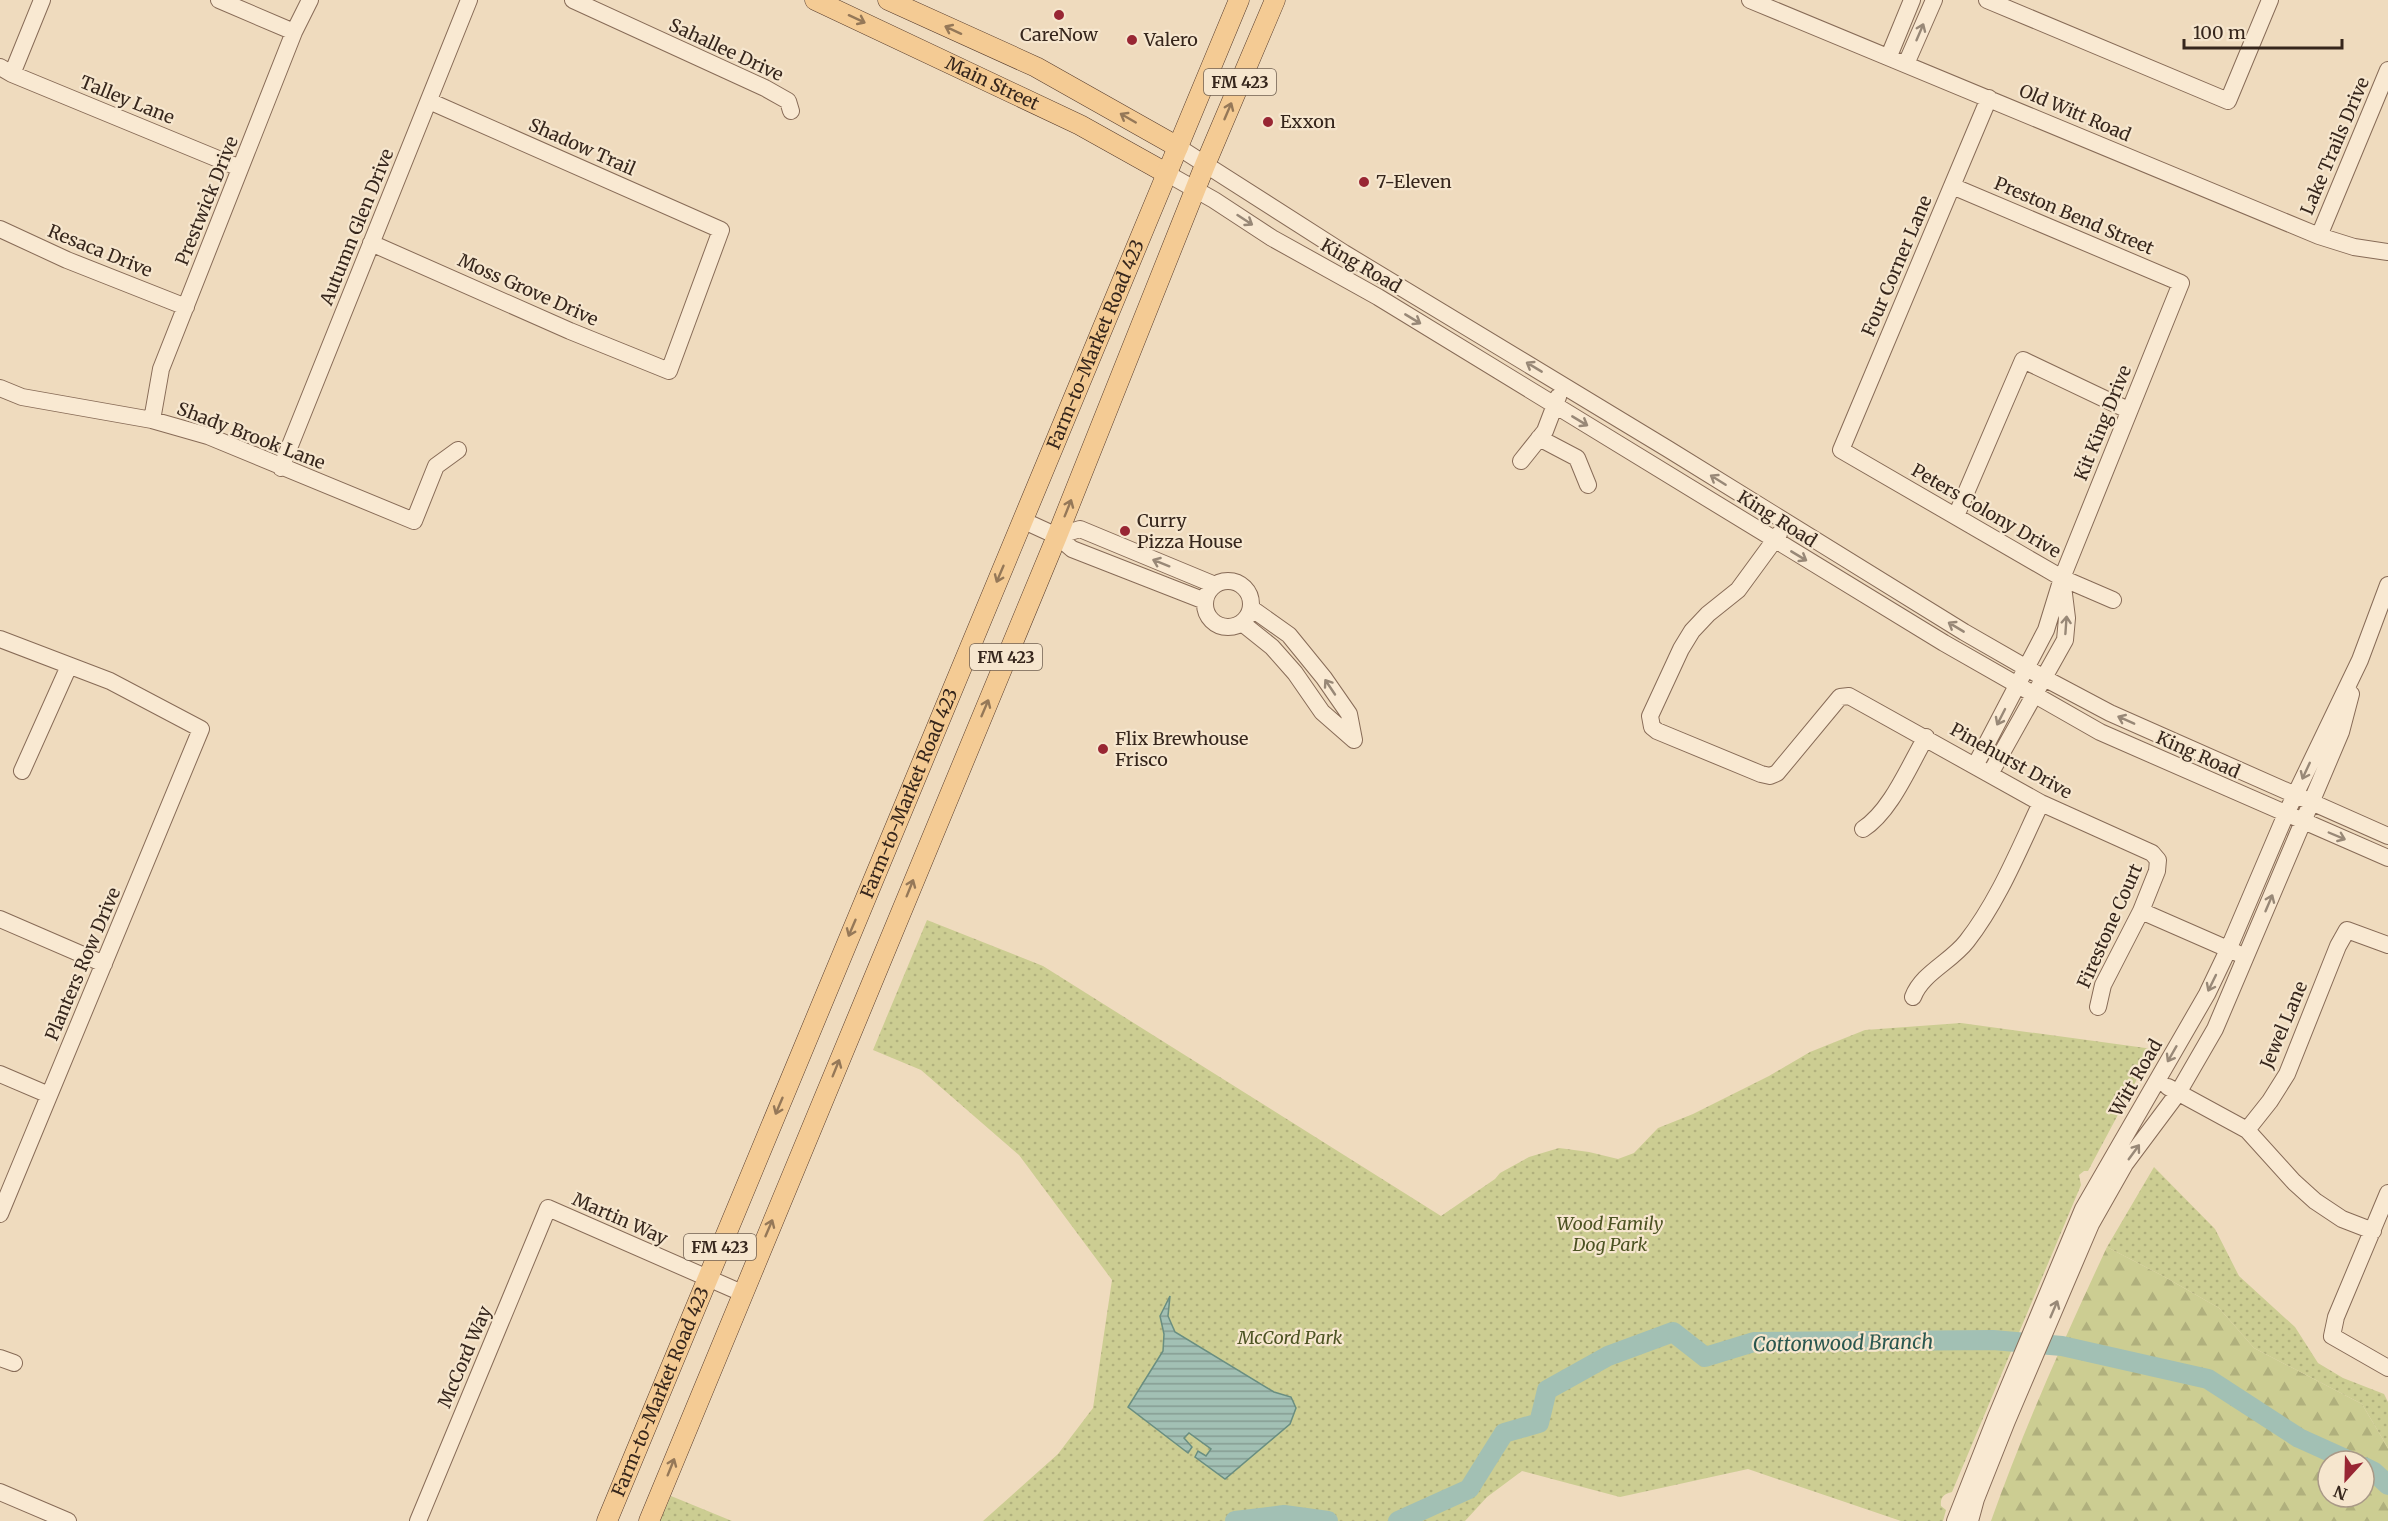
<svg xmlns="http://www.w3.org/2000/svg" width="2388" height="1521" font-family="Merriweather,serif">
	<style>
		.forest { fill: url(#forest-firs); fill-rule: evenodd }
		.park { fill: url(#park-dots) }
		.water { fill: url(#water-rules); stroke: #698e81; stroke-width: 1.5 }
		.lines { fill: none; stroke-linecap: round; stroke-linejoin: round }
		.river { stroke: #a2c0b4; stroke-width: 20 }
		.minor-casing { stroke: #876b57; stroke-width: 18 }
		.major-casing { stroke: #553a2b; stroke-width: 21 }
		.minor { stroke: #f9e9d2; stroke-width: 16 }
		.major { stroke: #f4cb94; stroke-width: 20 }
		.oneway { stroke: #957858 }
		.oneway2 { stroke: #988877 }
		.poi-dot { fill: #982633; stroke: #f6e6ce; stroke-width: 2 }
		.labels { text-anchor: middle; stroke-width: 4.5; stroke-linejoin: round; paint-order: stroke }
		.shield { fill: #f6e6ce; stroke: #706051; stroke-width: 1.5 }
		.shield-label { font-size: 16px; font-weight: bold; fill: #36261c }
		.poi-label { font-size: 18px; fill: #36261c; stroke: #f6e6ce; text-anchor: start }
		.street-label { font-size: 18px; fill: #36261c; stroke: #f6e6ce }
		.park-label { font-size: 18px; font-style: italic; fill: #4c5322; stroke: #f6e6ce }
		.water-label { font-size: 20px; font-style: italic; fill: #2a574f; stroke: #f6e6ce }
	</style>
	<defs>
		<pattern id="forest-firs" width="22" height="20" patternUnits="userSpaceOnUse" patternTransform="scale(1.5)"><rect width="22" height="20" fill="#cccd92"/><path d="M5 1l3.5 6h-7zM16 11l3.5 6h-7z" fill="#b0b07d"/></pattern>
		<pattern id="park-dots" width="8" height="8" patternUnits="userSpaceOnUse" patternTransform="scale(1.5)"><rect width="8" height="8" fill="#cccd92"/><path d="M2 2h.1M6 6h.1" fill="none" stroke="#b0b07d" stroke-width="1.8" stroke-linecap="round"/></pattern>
		<pattern id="water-rules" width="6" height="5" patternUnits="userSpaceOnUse" patternTransform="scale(1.5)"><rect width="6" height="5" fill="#a2c0b4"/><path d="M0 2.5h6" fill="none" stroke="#859c92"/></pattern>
	</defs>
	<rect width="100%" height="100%" fill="#efdbbe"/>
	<path class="forest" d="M2107,1247L2163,1276L2219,1308L2254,1348L2362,1404L2388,1448V1521H1991C2024,1428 2065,1337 2107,1247ZM2328,1461H2364V1497H2328Z"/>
	<path class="park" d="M927,920L1043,966L1441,1216L1495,1179L1500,1173L1529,1157L1559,1148L1589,1152L1618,1159L1634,1153L1658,1128L1693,1114L1769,1076L1810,1052L1865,1030L1961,1023L2153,1049L2088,1171H2084L2079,1175L2081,1185L1952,1492C1944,1494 1940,1497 1941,1506L1946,1510L1943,1521H1901L1748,1469L1620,1497L1522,1471L1487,1497L1465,1521H983L1058,1454L1093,1408L1112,1280L1019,1155L921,1070L873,1050Z
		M2154,1167L2215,1229L2239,1276L2295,1327L2318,1363L2343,1378L2384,1394L2388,1402V1448L2362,1404L2254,1348L2219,1308L2163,1276L2107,1247Z
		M671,1496L732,1521H660Z"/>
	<path class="water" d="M1170,1296L1168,1316L1175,1332L1274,1392L1291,1397L1296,1408L1290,1424L1225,1479L1195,1457L1198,1451L1206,1456L1211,1449L1189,1433L1184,1438L1192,1447L1188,1453L1128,1407L1163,1351L1164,1334L1160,1316Z"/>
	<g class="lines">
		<path class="river" d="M2364,1467L2374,1472L2388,1485
			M1235,1521L1284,1515L1328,1521
			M1398,1521L1469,1489L1504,1433L1539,1423L1547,1390L1608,1356L1673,1332L1705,1357L1754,1342L1993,1340L2062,1346L2208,1379L2299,1438L2350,1461"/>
		<g class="minor-casing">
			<path id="minor" d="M219,0L294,32
				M573,0L765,88L788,101L791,111
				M1750,0L2319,236L2354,247L2388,252
				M1987,0L2228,101L2270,0
				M1889,56L1912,0
				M1906,64L1934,0
				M0,67L12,74L240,168
				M12,74L42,0
				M1989,98L1841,450L2062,578L2113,600
				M1178,147L1344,253L1668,449L1964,632L2044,678L2110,713L2388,836
				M1166,173L1214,200L1272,238L1378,297L1944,643L2100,732L2388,858
				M1952,186L2181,283L2062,578
				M0,229L67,260L186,307
				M2319,236L2388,70
				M371,243L570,331L669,371L721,230L429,101
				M0,388L22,397L152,420L208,436L414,521L436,466L458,450
				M152,420L161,369L294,32L310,0
				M1539,438L1577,458L1588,485
				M1521,461L1545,431L1558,397
				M281,468L469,0
				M1956,516L2023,360L2128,410
				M1022,520L1057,536L1072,549L1205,601
				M1779,534L1738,590L1708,614L1692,631L1681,649L1650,716L1652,727L1657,731L1761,774L1770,776L1777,773L1840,697L1849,696L2041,803L2152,853L2158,860L2157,871L2141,911L2103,985L2098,1007
				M1057,536L1080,529L1215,585
				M1205 604a23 23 0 1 1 46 0a23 23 0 1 1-46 0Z
				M1251,608L1289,635L1324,678L1349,714L1354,740
				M1242,623L1272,647L1295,673L1322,712L1354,740
				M0,639L110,681L201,729L0,1214
				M1975,766L2046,630L2062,578L2067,618L2065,640L1990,774
				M22,771L69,666
				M1863,829C1891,811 1909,766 1926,737
				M2141,911L2237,953
				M0,919L104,964
				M1913,997C1922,973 1951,962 1967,941C1999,900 2019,849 2041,803
				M0,1074L49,1095
				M2168,1087L2247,1130L2294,1182L2315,1201L2342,1219L2373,1231
				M2247,1130L2270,1101L2287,1074L2338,946L2347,930L2388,945
				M2388,1193L2336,1317L2332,1336L2388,1368
				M0,1358L14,1363
				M0,1492L68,1521
				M418,1521L548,1208L742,1293
				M1955,1521L1996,1417L2083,1209L2207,994L2228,950L2286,814L2360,660L2388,585
				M1970,1521L1976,1499L2007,1421L2091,1224L2125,1164L2178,1093L2215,1029L2341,732L2351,694"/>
		</g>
		<g class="major-casing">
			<g id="major">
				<path id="s1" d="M815,0L1080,125L1166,173"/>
				<path d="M888,0L1036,67L1178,147"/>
				<path id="s2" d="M607,1521L1239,0"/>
				<path d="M649,1521L1057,536L1205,165L1275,0"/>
			</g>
		</g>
		<use href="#minor" class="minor"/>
		<use href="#major" class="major"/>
	</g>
	<defs><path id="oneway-shaft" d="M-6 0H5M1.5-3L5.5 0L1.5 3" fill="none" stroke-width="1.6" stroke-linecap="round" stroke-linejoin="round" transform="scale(1.5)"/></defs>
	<g class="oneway">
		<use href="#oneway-shaft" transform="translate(857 19) rotate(25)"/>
		<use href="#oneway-shaft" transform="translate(953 30) rotate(-155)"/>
		<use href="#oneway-shaft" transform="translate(1228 111) rotate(-67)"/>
		<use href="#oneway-shaft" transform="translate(1128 118) rotate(-150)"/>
		<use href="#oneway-shaft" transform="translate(1068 508) rotate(-68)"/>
		<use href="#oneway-shaft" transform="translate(1000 574) rotate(113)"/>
		<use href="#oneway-shaft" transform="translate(985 708) rotate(-67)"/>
		<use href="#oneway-shaft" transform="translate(910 888) rotate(-68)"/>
		<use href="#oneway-shaft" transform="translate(852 928) rotate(113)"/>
		<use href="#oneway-shaft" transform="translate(836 1068) rotate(-68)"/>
		<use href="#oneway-shaft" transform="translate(779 1106) rotate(113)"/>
		<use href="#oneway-shaft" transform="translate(769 1228) rotate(-67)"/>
		<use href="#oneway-shaft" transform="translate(671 1467) rotate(-68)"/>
	</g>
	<g class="oneway2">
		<use href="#oneway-shaft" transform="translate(1920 32) rotate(-67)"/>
		<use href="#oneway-shaft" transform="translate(1245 220) rotate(33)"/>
		<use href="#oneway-shaft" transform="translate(1413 319) rotate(31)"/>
		<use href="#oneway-shaft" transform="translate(1534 367) rotate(-149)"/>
		<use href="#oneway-shaft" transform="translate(1580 421) rotate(31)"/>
		<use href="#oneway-shaft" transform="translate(1718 480) rotate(-148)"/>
		<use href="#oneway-shaft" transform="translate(1799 556) rotate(31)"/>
		<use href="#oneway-shaft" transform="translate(1161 563) rotate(-158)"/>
		<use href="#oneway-shaft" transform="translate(2066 625) rotate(-86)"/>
		<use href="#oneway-shaft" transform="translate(1956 627) rotate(-149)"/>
		<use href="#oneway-shaft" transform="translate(1330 687) rotate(-124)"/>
		<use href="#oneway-shaft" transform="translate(2001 717) rotate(117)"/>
		<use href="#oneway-shaft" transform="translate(2126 720) rotate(-156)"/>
		<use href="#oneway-shaft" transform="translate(2306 771) rotate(115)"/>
		<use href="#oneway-shaft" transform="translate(2337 836) rotate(23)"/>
		<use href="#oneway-shaft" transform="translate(2269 903) rotate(-67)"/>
		<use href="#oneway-shaft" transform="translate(2212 983) rotate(116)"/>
		<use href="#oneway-shaft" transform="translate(2172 1054) rotate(120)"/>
		<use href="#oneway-shaft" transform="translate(2134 1152) rotate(-54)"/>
		<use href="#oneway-shaft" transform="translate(2054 1309) rotate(-67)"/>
	</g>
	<g class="poi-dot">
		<circle cx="1059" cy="15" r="6"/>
		<circle cx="1132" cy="40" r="6"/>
		<circle cx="1268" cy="122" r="6"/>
		<circle cx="1364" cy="182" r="6"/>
		<circle cx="1125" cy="531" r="6"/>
		<circle cx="1103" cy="749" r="6"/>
	</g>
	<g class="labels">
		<g class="shield">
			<rect x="1204" y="69" width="72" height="26" rx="4.5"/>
			<rect x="970" y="644" width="72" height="26" rx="4.5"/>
			<rect x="684" y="1234" width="72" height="26" rx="4.5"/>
		</g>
		<g class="shield-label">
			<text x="1240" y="88">FM 423</text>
			<text x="1006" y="663">FM 423</text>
			<text x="720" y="1253">FM 423</text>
		</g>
		<g class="poi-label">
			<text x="1059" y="41" text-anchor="middle">CareNow</text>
			<text x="1144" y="46">Valero</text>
			<text x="1280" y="128">Exxon</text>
			<text x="1376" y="188">7-Eleven</text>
			<text x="1137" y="527">Curry<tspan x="1137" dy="21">Pizza House</tspan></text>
			<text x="1115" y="745">Flix Brewhouse<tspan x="1115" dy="21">Frisco</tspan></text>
		</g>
		<g class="street-label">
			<text transform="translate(726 50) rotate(25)" y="6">Sahallee Drive</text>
			<text dy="6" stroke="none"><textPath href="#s1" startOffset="196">Main Street</textPath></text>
			<text transform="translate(127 100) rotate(22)" y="6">Talley Lane</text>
			<text transform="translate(2075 113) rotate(23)" y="6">Old Witt Road</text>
			<text transform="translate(2335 146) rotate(-67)" y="6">Lake Trails Drive</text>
			<text transform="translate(582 147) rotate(24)" y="6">Shadow Trail</text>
			<text transform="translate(207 201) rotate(-68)" y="6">Prestwick Drive</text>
			<text transform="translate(2074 216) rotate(23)" y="6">Preston Bend Street</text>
			<text transform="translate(357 227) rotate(-68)" y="6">Autumn Glen Drive</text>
			<text transform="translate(100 251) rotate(22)" y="6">Resaca Drive</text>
			<text transform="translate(1361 266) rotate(30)" y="6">King Road</text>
			<text transform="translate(1897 266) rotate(-67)" y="6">Four Corner Lane</text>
			<text transform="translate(528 290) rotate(24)" y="6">Moss Grove Drive</text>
			<text dy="6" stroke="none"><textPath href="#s2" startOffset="1274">Farm-to-Market Road 423</textPath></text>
			<text transform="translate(2103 423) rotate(-68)" y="6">Kit King Drive</text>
			<text transform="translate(251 436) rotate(21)" y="6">Shady Brook Lane</text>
			<text transform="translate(1986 511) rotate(30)" y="6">Peters Colony Drive</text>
			<text transform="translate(1777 519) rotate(32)" y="6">King Road</text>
			<text transform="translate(2198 755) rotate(24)" y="6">King Road</text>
			<text transform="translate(2011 761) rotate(29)" y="6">Pinehurst Drive</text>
			<text dy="6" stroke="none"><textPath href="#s2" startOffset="788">Farm-to-Market Road 423</textPath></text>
			<text transform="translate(2110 926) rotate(-66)" y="6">Firestone Court</text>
			<text transform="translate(83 964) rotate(-67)" y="6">Planters Row Drive</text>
			<text transform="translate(2284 1025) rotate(-67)" y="6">Jewel Lane</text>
			<text transform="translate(2136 1078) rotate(-60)" y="6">Witt Road</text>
			<text transform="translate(620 1219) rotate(24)" y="6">Martin Way</text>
			<text transform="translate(465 1357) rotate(-67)" y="6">McCord Way</text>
			<text dy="6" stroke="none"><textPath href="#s2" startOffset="140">Farm-to-Market Road 423</textPath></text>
		</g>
		<g class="park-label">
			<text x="1610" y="1230">Wood Family<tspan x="1610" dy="21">Dog Park</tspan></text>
			<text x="1290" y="1344">McCord Park</text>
		</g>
		<g class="water-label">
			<text transform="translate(1843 1343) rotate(-1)" y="7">Cottonwood Branch</text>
		</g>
	</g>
	<g transform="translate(2346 1479) rotate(202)"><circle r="28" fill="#f6e6ce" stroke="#a99987" stroke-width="1.5"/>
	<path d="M0-4.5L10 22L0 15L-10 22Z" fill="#982633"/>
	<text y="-9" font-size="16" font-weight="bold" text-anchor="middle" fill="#36261c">N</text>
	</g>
	<path d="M2184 39v9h158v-9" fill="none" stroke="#36261c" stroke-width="3"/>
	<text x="2193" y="39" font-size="18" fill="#36261c" stroke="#f6e6ce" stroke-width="4.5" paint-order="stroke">100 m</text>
</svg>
